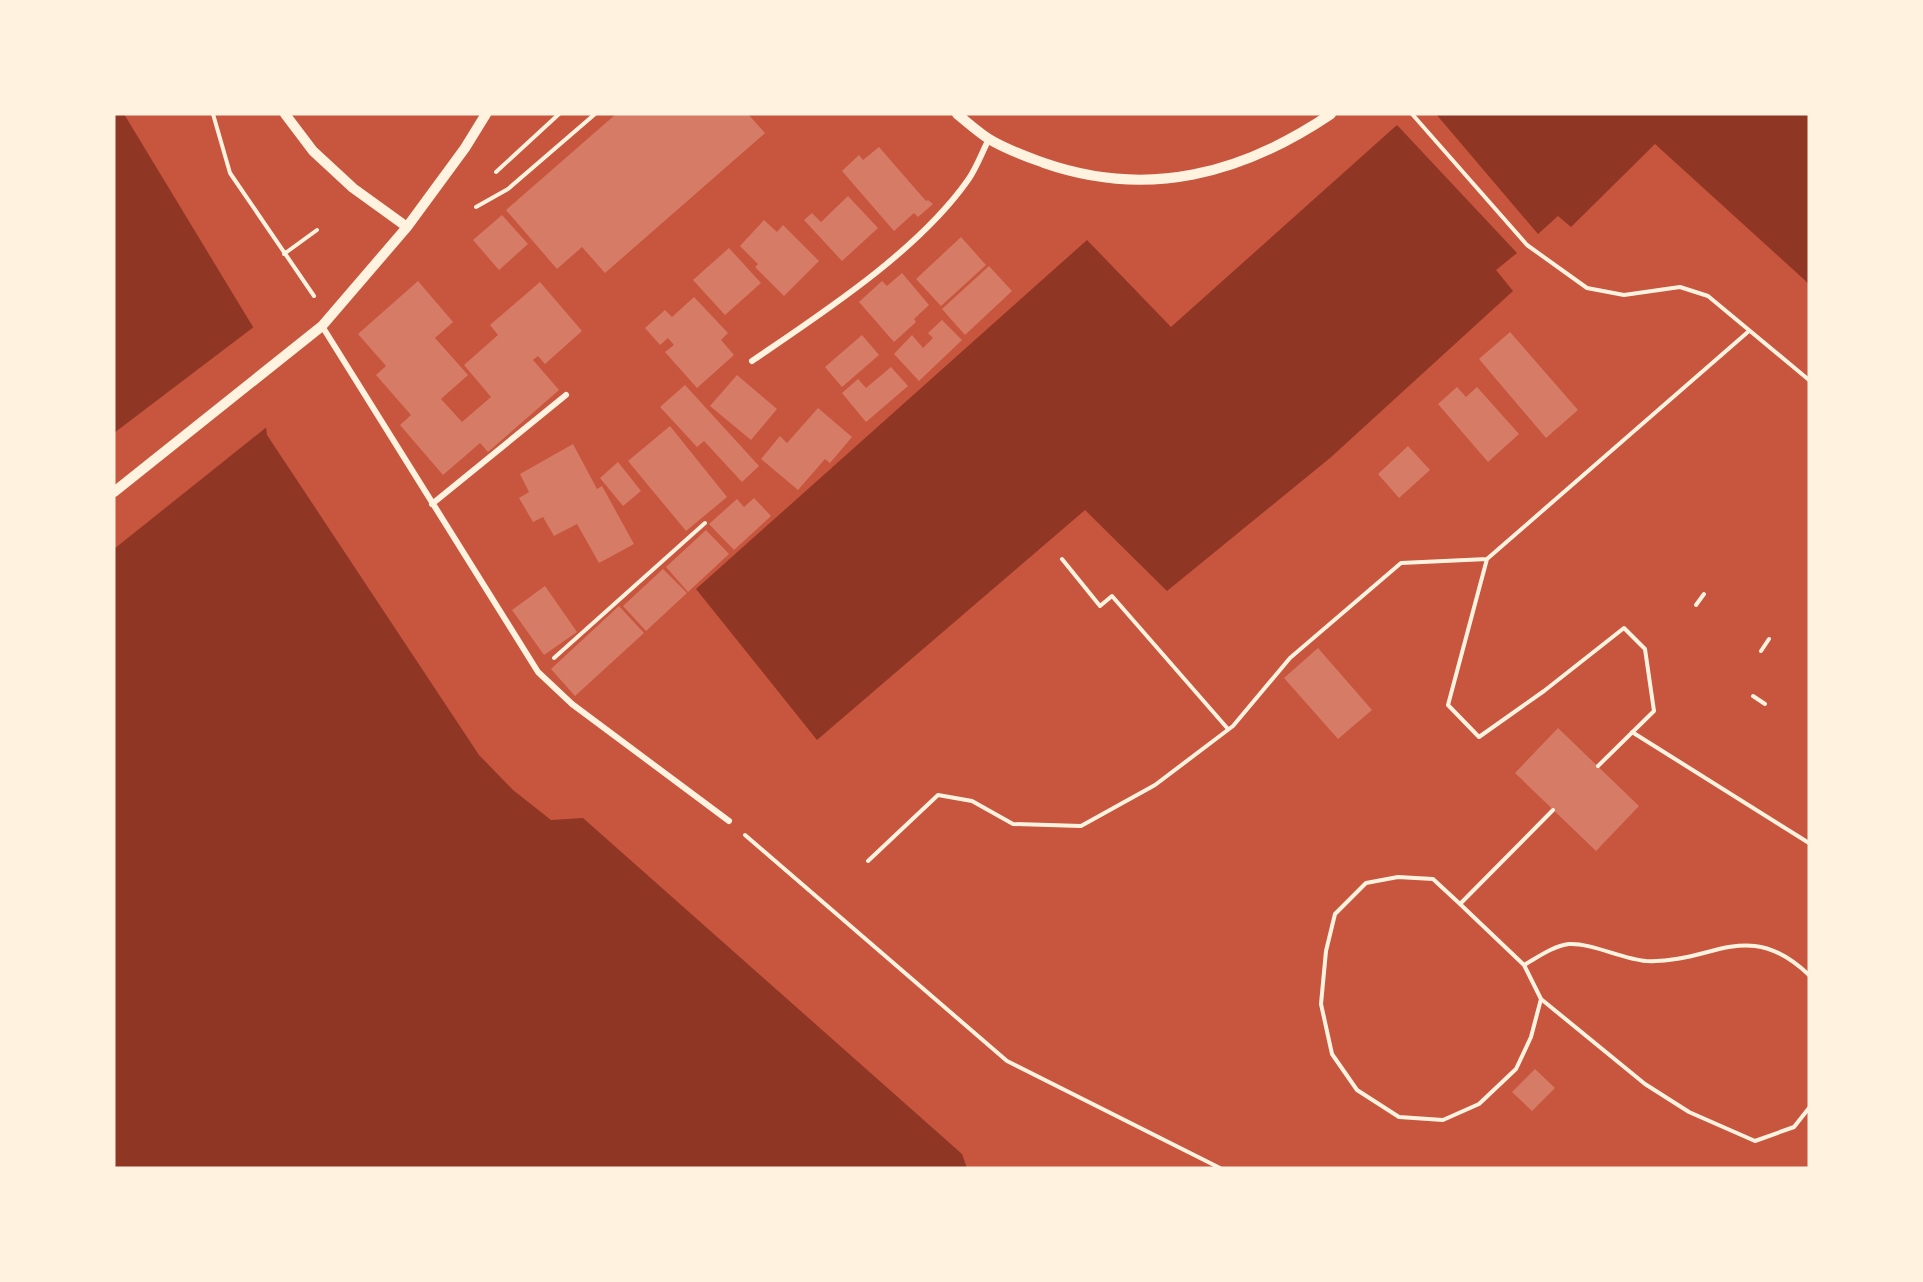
<svg xmlns="http://www.w3.org/2000/svg" width="1923" height="1282" font-family="'DM Sans',sans-serif">
	<style>
		.water { fill: #8f3625 }
		.pier { fill: #c8553d }
		.building { fill: #d67c66 }
		.lines { fill: none; stroke-linecap: round; stroke-linejoin: round }
		.path { stroke: #fff3e0; stroke-width: 4 }
		.minor { stroke: #fff3e0; stroke-width: 6 }
		.tertiary { stroke: #fff3e0; stroke-width: 10 }
	</style>
	<rect width="100%" height="100%" fill="#c8553d"/>
	<path class="water" d="M114,114H124L253,327L267,435L479,755L513,790L551,820L583,818L962,1154L967,1168H114Z
		M1436,114H1809V284L1655,144L1571,227L1558,216L1538,234Z
		M1397,125L1517,253L1496,270L1513,291L1330,458L1167,591L1085,510L817,740L696,589L1087,240L1171,327Z"/>
	<path class="pier" d="M255,326L268,426L114,549V433Z"/>
	<path class="building" d="M616,114H748L765,133L605,273L582,247L557,269L506,210Z
		M879,147L926,201L928,200L933,204L918,217L914,213L894,231L842,171L859,155L863,160Z
		M848,196L878,228L842,261L804,220L812,213L821,222Z
		M502,215L528,244L499,270L473,240Z
		M764,220L777,232L783,225L819,261L784,296L755,267L758,264L740,246Z
		M961,237L986,265L941,306L916,279Z
		M729,248L761,283L725,315L693,280Z
		M989,266L1012,291L965,335L942,309Z
		M902,273L929,305L914,319L916,322L894,342L859,302L882,281L887,286Z
		M418,281L453,322L435,338L468,375L441,399L462,422L491,397L464,365L498,335L490,325L540,282L582,331L545,364L538,356L533,360L559,390L488,452L480,443L443,475L400,425L411,415L376,375L386,366L358,334Z
		M694,297L728,333L721,340L734,355L697,388L665,352L674,345L668,338L660,345L645,328L665,310L672,317Z
		M942,320L962,340L919,381L894,354L912,335L923,348L933,338L928,333Z
		M1510,332L1578,410L1546,438L1479,359Z
		M862,335L879,355L842,387L825,367Z
		M891,367L908,386L866,422L842,393L858,379L866,388Z
		M737,375L777,409L751,440L710,406Z
		M685,385L759,466L742,482L704,441L697,447L660,407Z
		M1457,387L1466,397L1477,387L1519,434L1488,462L1438,404Z
		M818,408L852,437L830,463L825,459L798,490L761,459L780,436L787,443Z
		M670,426L727,497L686,531L628,461Z
		M573,444L597,489L602,486L634,544L599,563L577,524L554,536L543,517L533,522L519,498L529,492L520,474Z
		M1408,446L1430,470L1399,498L1378,474Z
		M618,462L641,491L623,506L600,478Z
		M754,498L771,516L734,550L709,524L737,499L744,507Z
		M706,530L729,554L688,592L666,567Z
		M663,569L687,593L646,631L623,606Z
		M545,586L577,632L544,655L512,610Z
		M619,606L644,633L575,696L551,669Z
		M1318,648L1372,710L1338,739L1284,678Z
		M1558,728L1639,806L1596,851L1515,773Z
		M1535,1069L1555,1088L1532,1111L1512,1092Z"/>
	<g class="lines">
		<path class="path" d="M213,114L230,173L314,296
			M1412,114L1527,245L1587,288L1624,295L1680,287L1708,296L1809,380
			M496,172L559,114
			M476,207L508,189L595,114
			M284,254L317,230
			M1062,559L1100,606L1112,596L1228,729
			M1696,605L1704,594
			M1761,651L1769,639
			M554,658L705,523
			M1753,696L1765,704
			M1632,732L1809,843
			M1598,766L1654,711L1645,649L1624,628L1544,691L1479,737L1448,705L1487,559L1749,331
			M1553,810L1460,904L1524,965C1538,957 1553,946 1569,944C1592,943 1622,959 1646,961C1713,964 1747,916 1809,975
			M745,835L1007,1061L1220,1168
			M868,861L938,795L972,801L1013,824L1081,826L1155,785L1233,726L1290,658L1401,563L1487,559
			M1460,904L1433,879L1398,877L1366,883L1335,914L1326,951L1321,1004L1332,1054L1357,1090L1399,1117L1443,1120L1479,1104L1516,1069L1531,1037L1541,999L1524,965
			M1541,999L1645,1084L1689,1112L1755,1141L1794,1127L1809,1108"/>
		<path class="minor" d="M322,326L538,672L572,704L729,821
			M752,361C824,312 918,251 968,180C977,167 982,152 989,139
			M432,504L566,395"/>
		<path class="tertiary" d="M285,114L313,151L353,188L407,227
			M957,114C967,122 978,132 989,139C1007,150 1025,156 1044,163C1148,199 1242,174 1331,114
			M114,492L322,326L407,227L465,148L486,114"/>
	</g>
	<rect width="1923" height="1282" fill="none" stroke="#fff3e0" stroke-width="231"/>
</svg>
